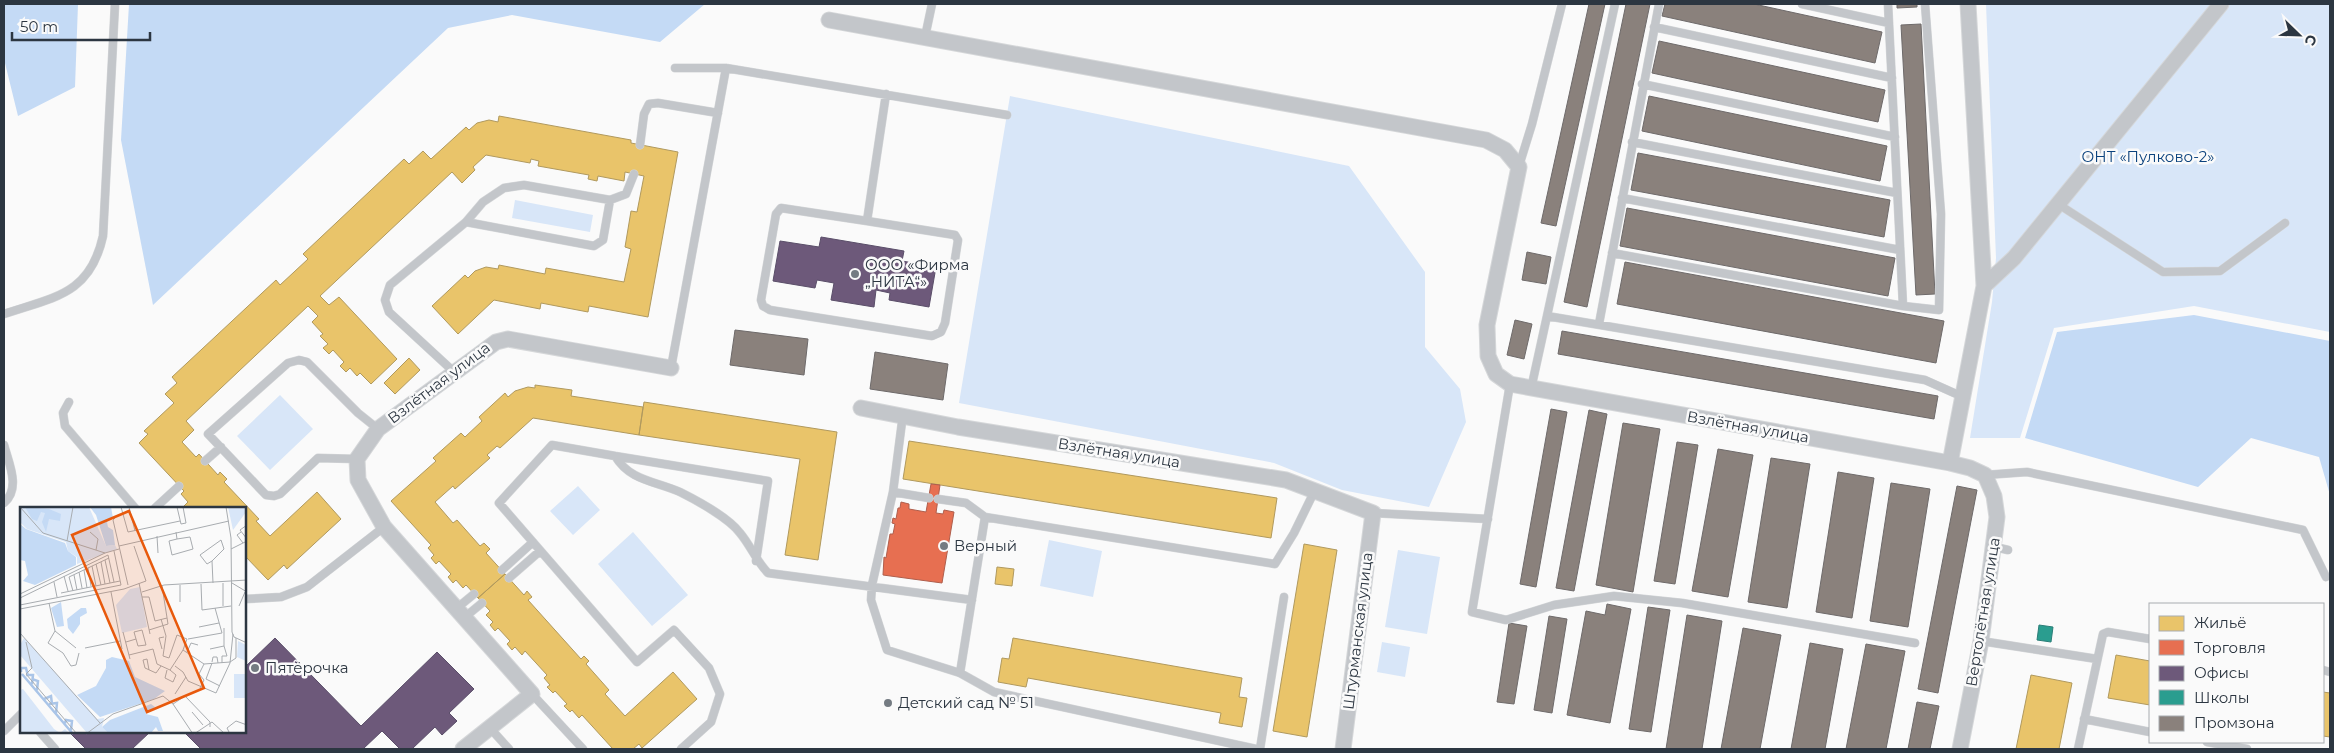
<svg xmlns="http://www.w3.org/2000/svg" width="2334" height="753" font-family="Montserrat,sans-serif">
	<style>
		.green { fill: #d8e6f8 }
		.forest { fill: #c4daf5 }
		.homes { fill: #e9c46a; stroke: #b0995e }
		.shops { fill: #e76f51; stroke: #af5e4c }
		.offices { fill: #6d597a; stroke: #5a4e69 }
		.schools { fill: #2a9d8f; stroke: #2b7e78 }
		.industry { fill: #8a817c; stroke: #6e6a6a }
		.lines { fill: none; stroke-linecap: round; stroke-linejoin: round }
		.service-casing { stroke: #d5d7d9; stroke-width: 9 }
		.minor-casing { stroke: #d5d7d9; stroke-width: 17 }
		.service { stroke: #c3c6ca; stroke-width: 8 }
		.minor { stroke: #c3c6ca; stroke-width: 15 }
		.poi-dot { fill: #747b82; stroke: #fafafa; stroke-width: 2 }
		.labels { text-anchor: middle; stroke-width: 5; stroke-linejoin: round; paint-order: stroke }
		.park-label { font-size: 15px; fill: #0b427d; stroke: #fafafa }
		.poi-label { font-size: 15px; fill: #2c3641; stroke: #fafafa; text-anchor: start }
		.street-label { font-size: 15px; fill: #2c3641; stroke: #fafafa }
		.inset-river { fill: none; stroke: #aac5e8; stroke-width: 2.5 }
		.inset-road { fill: none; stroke: #a8acb0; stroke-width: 1 }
		.view { fill: #e8590c; fill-opacity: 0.15; stroke: #e8590c; stroke-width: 2.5 }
		.inset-edge { fill: none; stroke: #2c3641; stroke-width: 2.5 }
	</style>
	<rect width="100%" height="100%" fill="#fafafa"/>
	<path class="green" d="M1986,4H2330V332L2194,306L2054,328L2020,438H1970L1992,302L1996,258Z
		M1010,96L1349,166L1425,272V347L1460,389L1466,422L1429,507L1342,490L1274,463L959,403Z
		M515,200L593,215L590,232L512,218Z
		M280,395L313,429L270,470L237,436Z
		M578,486L600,510L573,535L550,511Z
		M633,532L688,595L652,626L598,564Z
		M1049,540L1102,551L1093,597L1040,586Z
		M1398,550L1440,557L1427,634L1385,627Z
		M1382,642L1410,647L1405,677L1377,672Z"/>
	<path class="forest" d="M4,4H78L75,87L18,116L4,59Z
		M129,4H705L660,42L512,15L448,28L153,305L121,140Z
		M2194,315L2330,341V495L2319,457L2251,438L2198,487L2025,438L2057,332Z"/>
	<path class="homes" d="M499,116L631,140V143L678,152L648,317L589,306L588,312L541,303L540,309L494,300L458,334L432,306L465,275L468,278L475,271L486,267L498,269L499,265L545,274L546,268L624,282L631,249L625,247L631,211L637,212L644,176L625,172L624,181L598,176L597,181L588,179L589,175L538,166L539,161L531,159L530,163L486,155L473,167L475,170L462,183L452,172L320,296L329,305L339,297L397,359L371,384L360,373L357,376L350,368L346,372L340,366L344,362L333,350L329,354L323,348L328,344L320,336L323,334L312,322L318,316L308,306L186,421L194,430L182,442L196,457L199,454L218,475L220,472L227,479L224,482L259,519L256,521L270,536L317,492L341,519L287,569L284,565L268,580L245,556V508H187L184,506L188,502L181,494L184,491L139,443L148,434L144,431L174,403L165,394L177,383L172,377L276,280L280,285L308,259L303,254L404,159L409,164L423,151L431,159L466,127L469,130L477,123L489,120L498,122Z
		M409,358L420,370L395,394L384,383Z
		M535,385L572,390L571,396L643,407L639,435L533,418L500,448L497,446L487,455L490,458L455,489L453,486L435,502L453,523L457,520L480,546L484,543L490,549L486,553L505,574L478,598L466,585L463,588L456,580L453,583L448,577L451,574L439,561L436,564L431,558L434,555L428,548L431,545L391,501L436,461L433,458L461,433L465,437L482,421L479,417L505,393L508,397L515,391L528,387L535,388Z
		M644,402L837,432L818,560L785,555L800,459L639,435Z
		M909,441L1277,498L1271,538L903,479Z
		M1304,544L1337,550L1307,737L1273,731Z
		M997,567L1014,569L1012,586L995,584Z
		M505,574L524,595L527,591L532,597L528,600L581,659L584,656L589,661L586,664L609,690L605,694L625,716L673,672L697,699L642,748L639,744L633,749H613L582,715L579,718L572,710L570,712L564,706L567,704L555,691L553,693L547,687L550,685L544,678L547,675L525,651L522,655L515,647L512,650L507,644L510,641L498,628L495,631L490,625L493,622L486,615L490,611L478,598Z
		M1013,638L1242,678L1239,697L1247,698L1242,727L1219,723L1221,713L1028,678L1026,687L998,682L1002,658L1009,659Z
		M2116,655L2150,661V705L2108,698Z
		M2031,675L2072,683L2059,749H2016Z
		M2323,692L2330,693V737L2323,736Z"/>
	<path class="shops" d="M931,484L940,485L936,513L943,514L944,510L954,512L942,583L883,575L884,557L886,558L890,534H893L895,524L892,523L893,518L896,519L898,508H900L901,502L909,504V509L926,512Z"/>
	<path class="offices" d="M821,237L904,251L902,261L936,267L929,307L889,300L890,293L876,290L874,307L831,300L834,283L817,280L815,288L773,281L780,241L819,247Z
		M275,638L361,726L437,652L474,689L449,713L457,721L442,735L435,727L412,749H400L382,731L363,749H201L184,732H245V667Z
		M69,732H150L132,749H86Z"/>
	<path class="schools" d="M2039,625L2053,627L2051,642L2037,640Z"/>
	<path class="industry" d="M1589,4H1605L1556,226L1541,223Z
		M1626,4H1650L1587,307L1564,302Z
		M1665,4H1754L1882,32L1875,63L1662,16Z
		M1897,4H1917V7L1897,8Z
		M1921,24L1935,294L1916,295L1901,25Z
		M1659,41L1885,90L1878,122L1652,73Z
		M1649,96L1887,146L1880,181L1642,131Z
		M1638,153L1890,200L1884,237L1631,190Z
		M1627,208L1895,258L1888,296L1620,246Z
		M1527,252L1551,257L1546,284L1522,280Z
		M1625,262L1944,321L1936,363L1617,304Z
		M1515,320L1532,324L1524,359L1507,355Z
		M735,330L808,339L804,375L730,365Z
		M1562,331L1938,396L1934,419L1558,354Z
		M875,352L948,364L943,400L870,389Z
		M1551,409L1567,412L1536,587L1520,584Z
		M1589,410L1607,414L1574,591L1556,588Z
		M1623,423L1660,429L1633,592L1596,585Z
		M1677,442L1698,445L1675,584L1654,581Z
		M1718,449L1753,455L1728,597L1692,591Z
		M1771,458L1810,464L1787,608L1748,602Z
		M1838,472L1874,478L1852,618L1816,612Z
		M1891,483L1930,489L1908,627L1870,621Z
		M1957,486L1977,490L1938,693L1918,689Z
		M1607,604L1631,609L1610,723L1567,715L1586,611L1605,615Z
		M1648,607L1670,610L1651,732L1629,729Z
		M1687,615L1722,621L1702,749H1666Z
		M1549,616L1567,619L1552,713L1534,710Z
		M1509,623L1527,626L1514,704L1497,702Z
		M1743,628L1781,635L1760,749H1721Z
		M1810,643L1843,649L1825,749H1791Z
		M1866,644L1905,651L1886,749H1846Z
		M1917,702L1939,706L1930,749H1908Z"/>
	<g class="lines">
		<g class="service-casing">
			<path id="service" d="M1615,4L1547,316L1925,380L1963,397
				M1802,4L1889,23
				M1888,4L1903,306
				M1654,27L1892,78
				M925,37L932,4
				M675,68H726L1007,115
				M1642,84L1895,137
				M1632,142L1897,193
				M640,145L644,114L649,104L658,103L718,113
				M1519,166L1532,124L1562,4
				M1622,198L1900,250
				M610,200L626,194L634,174
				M2058,204L2163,272L2220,271L2285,223
				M867,221L955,235L958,240L945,323L941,332L932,336L770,310L763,306L761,300L776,214L781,208L867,221L886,94
				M1612,253L1903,306L1939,310L1941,214L1925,4
				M4,314C54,297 90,295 103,236L115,4
				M1599,324L1659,4
				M671,368L726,68
				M453,371L389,312L385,300L390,285L466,222L483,202L504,188L524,185L610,200L603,240L594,246L466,222
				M1510,384L1472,612L1506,620L1554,605L1614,596L1682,603L1915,643
				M1531,389L1547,316
				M69,402L63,413L65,426L135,508
				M903,414L893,492L872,585L871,600L887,650L960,673L994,692L1256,749
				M4,445C9,464 21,488 4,503
				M615,456L768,481L756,561
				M357,459L318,458L280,494L274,496L266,495L208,434L288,363L299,360L307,362L358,413L378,429
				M205,461L221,447
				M1985,475L2027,472L2303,530L2326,577
				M893,492L929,498
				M938,499L966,503L985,517
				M155,508L179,486
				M1373,513L1488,519
				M1995,547L2008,550
				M502,570L533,542
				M509,578L540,551
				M245,599L281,597L307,587L384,527
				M457,608L474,594
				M465,617L482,603
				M1981,641L2097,659
				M2323,670L2330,672
				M960,673L985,517L1275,564L1294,533L1315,490
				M532,694L583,749
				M2084,719L2150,732
				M490,728L509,749
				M4,731L21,714
				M40,732L55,749
				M2207,742L2247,749
				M681,749L711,722L720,694L709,668L674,630L637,662L499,503L552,445L615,456C630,481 655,481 680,492C696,500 729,518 740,533C751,546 756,561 768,573L972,600
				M1260,749L1284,597
				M2078,749L2103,634L2108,632L2150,639"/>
		</g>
		<g class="minor-casing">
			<path id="minor" d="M1968,4L1984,286
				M829,20L1486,140L1505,150L1519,167L1487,325L1488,356L1496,374L1510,384L1950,463L1970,468L1985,475L1994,496L1997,517L1981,641L1960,749
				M861,408L958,427L1286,480L1373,513L1343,749
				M1950,463L1984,286L2014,258L2221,4
				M463,749L532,694L384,527L358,480L357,459L378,429L496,342L508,339L671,368"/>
		</g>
		<use href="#service" class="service"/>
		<use href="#minor" class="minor"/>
	</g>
	<g class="poi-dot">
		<circle cx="855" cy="274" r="5"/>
		<circle cx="944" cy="546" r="5"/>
		<circle cx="255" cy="668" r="5"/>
		<circle cx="888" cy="703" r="5"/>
	</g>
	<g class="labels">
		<g class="park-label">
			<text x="2148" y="162">ОНТ «Пулково-2»</text>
		</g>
		<g class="poi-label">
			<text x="865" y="270">ООО «Фирма<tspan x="865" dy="17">„НИТА“»</tspan></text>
			<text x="954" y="551">Верный</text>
			<text x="265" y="673">Пятёрочка</text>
			<text x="898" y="708">Детский сад № 51</text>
		</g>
		<g class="street-label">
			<text transform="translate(439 383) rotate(-37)" y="5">Взлётная улица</text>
			<text transform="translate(1748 427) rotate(10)" y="5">Взлётная улица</text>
			<text transform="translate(1119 453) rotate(9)" y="5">Взлётная улица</text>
			<text transform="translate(1983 612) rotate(-81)" y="5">Вертолётная улица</text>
			<text transform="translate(1358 631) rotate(-83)" y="5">Штурманская улица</text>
		</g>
	</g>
	<g transform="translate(20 507)">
		<rect width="226" height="226" fill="#fafafa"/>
		<path d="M0,0H69L86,39L95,38L97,42L57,57V50L48,44L46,35L7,22L0,15ZM208,0H226V5L213,23ZM120,80L127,120L102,126L96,98L110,82ZM4,131L77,212L84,211L82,220L88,226H67L0,148V138ZM218,134L226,138V154L217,150ZM214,167H226V191H214ZM3,182L34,222L40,226L45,222L49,226H0V183Z" fill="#d8e6f8"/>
		<path d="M5,0L29,2L41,7L40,14L29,12L26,25L22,15L25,6L21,5L17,14L12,12ZM70,0H91L93,11L87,15L88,20L93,23L95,38L86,39L76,8ZM0,17L6,22L45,36L48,44L56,50V58L15,78L3,74L8,68L5,54L0,53ZM41,95L44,119L37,120L31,101ZM61,101H66L67,106L60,110V117L53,127L48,121L47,112ZM92,150L109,154L115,170L145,184L134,192L80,210L57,188L76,179L86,161V153ZM131,197L135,200L126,207L138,210L143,224H138L136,220L131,226H88L82,220L90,213Z" fill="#c4daf5"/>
		<path class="inset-river" d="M1,165V161H6L8,169M2,167L53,227M6,168H13L12,177M12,172L18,174L17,183M24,192L31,189L32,197M29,197L37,196L36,206M45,216L46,213L52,214L51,223"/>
		<path class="inset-road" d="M0,0L23,26L85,46L99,42M101,0L108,25L160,14M109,0L115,24M157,0L161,17L166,16L163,0M206,0L211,31L212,125L214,130L227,136M96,10L93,13L108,78M227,18L220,23L227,32M70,25L78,32L76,43M156,25L157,32L149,34L152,48L173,42L170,30L157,32M221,25L217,28L223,36M137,29L138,46M47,34L53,0M99,39L209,14M211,42L227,34M85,53L90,76M192,54L204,42L201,33L180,48L187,57L192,54L193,76M81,55L85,77M76,57L81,78M72,59L76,79M68,61L71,79M64,63L67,81M59,65L62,81M54,68L57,83M44,69L48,84M34,75L37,90M119,76L130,127M203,76V99M212,76L227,85M181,77L182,103L211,99M160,78V95M53,84L49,70L89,51M91,85L102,142M122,85L144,78L227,73M41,86L100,74M0,87L85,46M122,90H129L135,114L147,111M0,91L88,48L94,75M29,96L35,124L56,141M0,98L101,78L94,44M219,99L225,85M0,102L104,82L126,74L114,39M141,112L146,129L143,149L149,151L157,128L167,132L163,143M179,120L199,116M129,123L148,117L142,79M35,124L28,136L43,146L51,159L56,158L59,146M103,125L110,152M0,126L80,216M168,132L202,126L195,101M6,135L12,161L6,167L57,227M106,135L116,132L118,139L126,138L122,123L114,125L116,132M65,141L100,134M142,142L139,131L144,130M190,142L204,139V121M167,145L171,136L178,138M109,148L133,142L137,157L150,163L163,143L184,157L210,155L216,151V131M192,155L193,150H197L198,156M192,156L186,172L200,179M202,156V149H207L204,139M155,159L163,165L168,174L196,186L210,156L213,127M129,163L127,152L123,153L125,161L136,166L141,159M147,163L145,171L153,175L156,168L150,163M180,181L184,173L179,167L184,157M155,187L166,170M153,197L165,189L190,215V220M172,205L183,218M66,227L93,207L143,189L153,197L173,227M174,227L192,215L205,227M210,227L207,221L216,214L227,218"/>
		<path class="view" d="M109,4L184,181L127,205L52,28Z"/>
		<rect width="226" height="226" class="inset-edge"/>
	</g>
	<rect width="2334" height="753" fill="none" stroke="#2c3641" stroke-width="10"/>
	<rect x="2149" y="603" width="175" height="140" fill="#fafafa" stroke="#a8acb0"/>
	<rect x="2159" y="616" width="25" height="15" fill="#e9c46a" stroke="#a8acb0"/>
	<text x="2194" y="628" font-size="15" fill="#2c3641">Жильё</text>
	<rect x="2159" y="640" width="25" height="15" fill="#e76f51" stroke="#a8acb0"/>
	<text x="2194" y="653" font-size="15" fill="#2c3641">Торговля</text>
	<rect x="2159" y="666" width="25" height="15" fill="#6d597a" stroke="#a8acb0"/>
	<text x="2194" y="678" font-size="15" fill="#2c3641">Офисы</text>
	<rect x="2159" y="690" width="25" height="15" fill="#2a9d8f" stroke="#a8acb0"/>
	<text x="2194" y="703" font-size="15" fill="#2c3641">Школы</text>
	<rect x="2159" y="716" width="25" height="15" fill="#8a817c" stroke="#a8acb0"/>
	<text x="2194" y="728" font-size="15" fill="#2c3641">Промзона</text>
	<g transform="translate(2299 35) rotate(113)" stroke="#fafafa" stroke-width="4" paint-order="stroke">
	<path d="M0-4L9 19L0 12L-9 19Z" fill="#2c3641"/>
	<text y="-8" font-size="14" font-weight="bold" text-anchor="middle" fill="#2c3641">С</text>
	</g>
	<path d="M12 32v8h138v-8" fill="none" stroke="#2c3641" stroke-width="2.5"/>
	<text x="20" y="32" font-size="15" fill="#2c3641" stroke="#fafafa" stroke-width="4" paint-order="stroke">50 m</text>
</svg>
